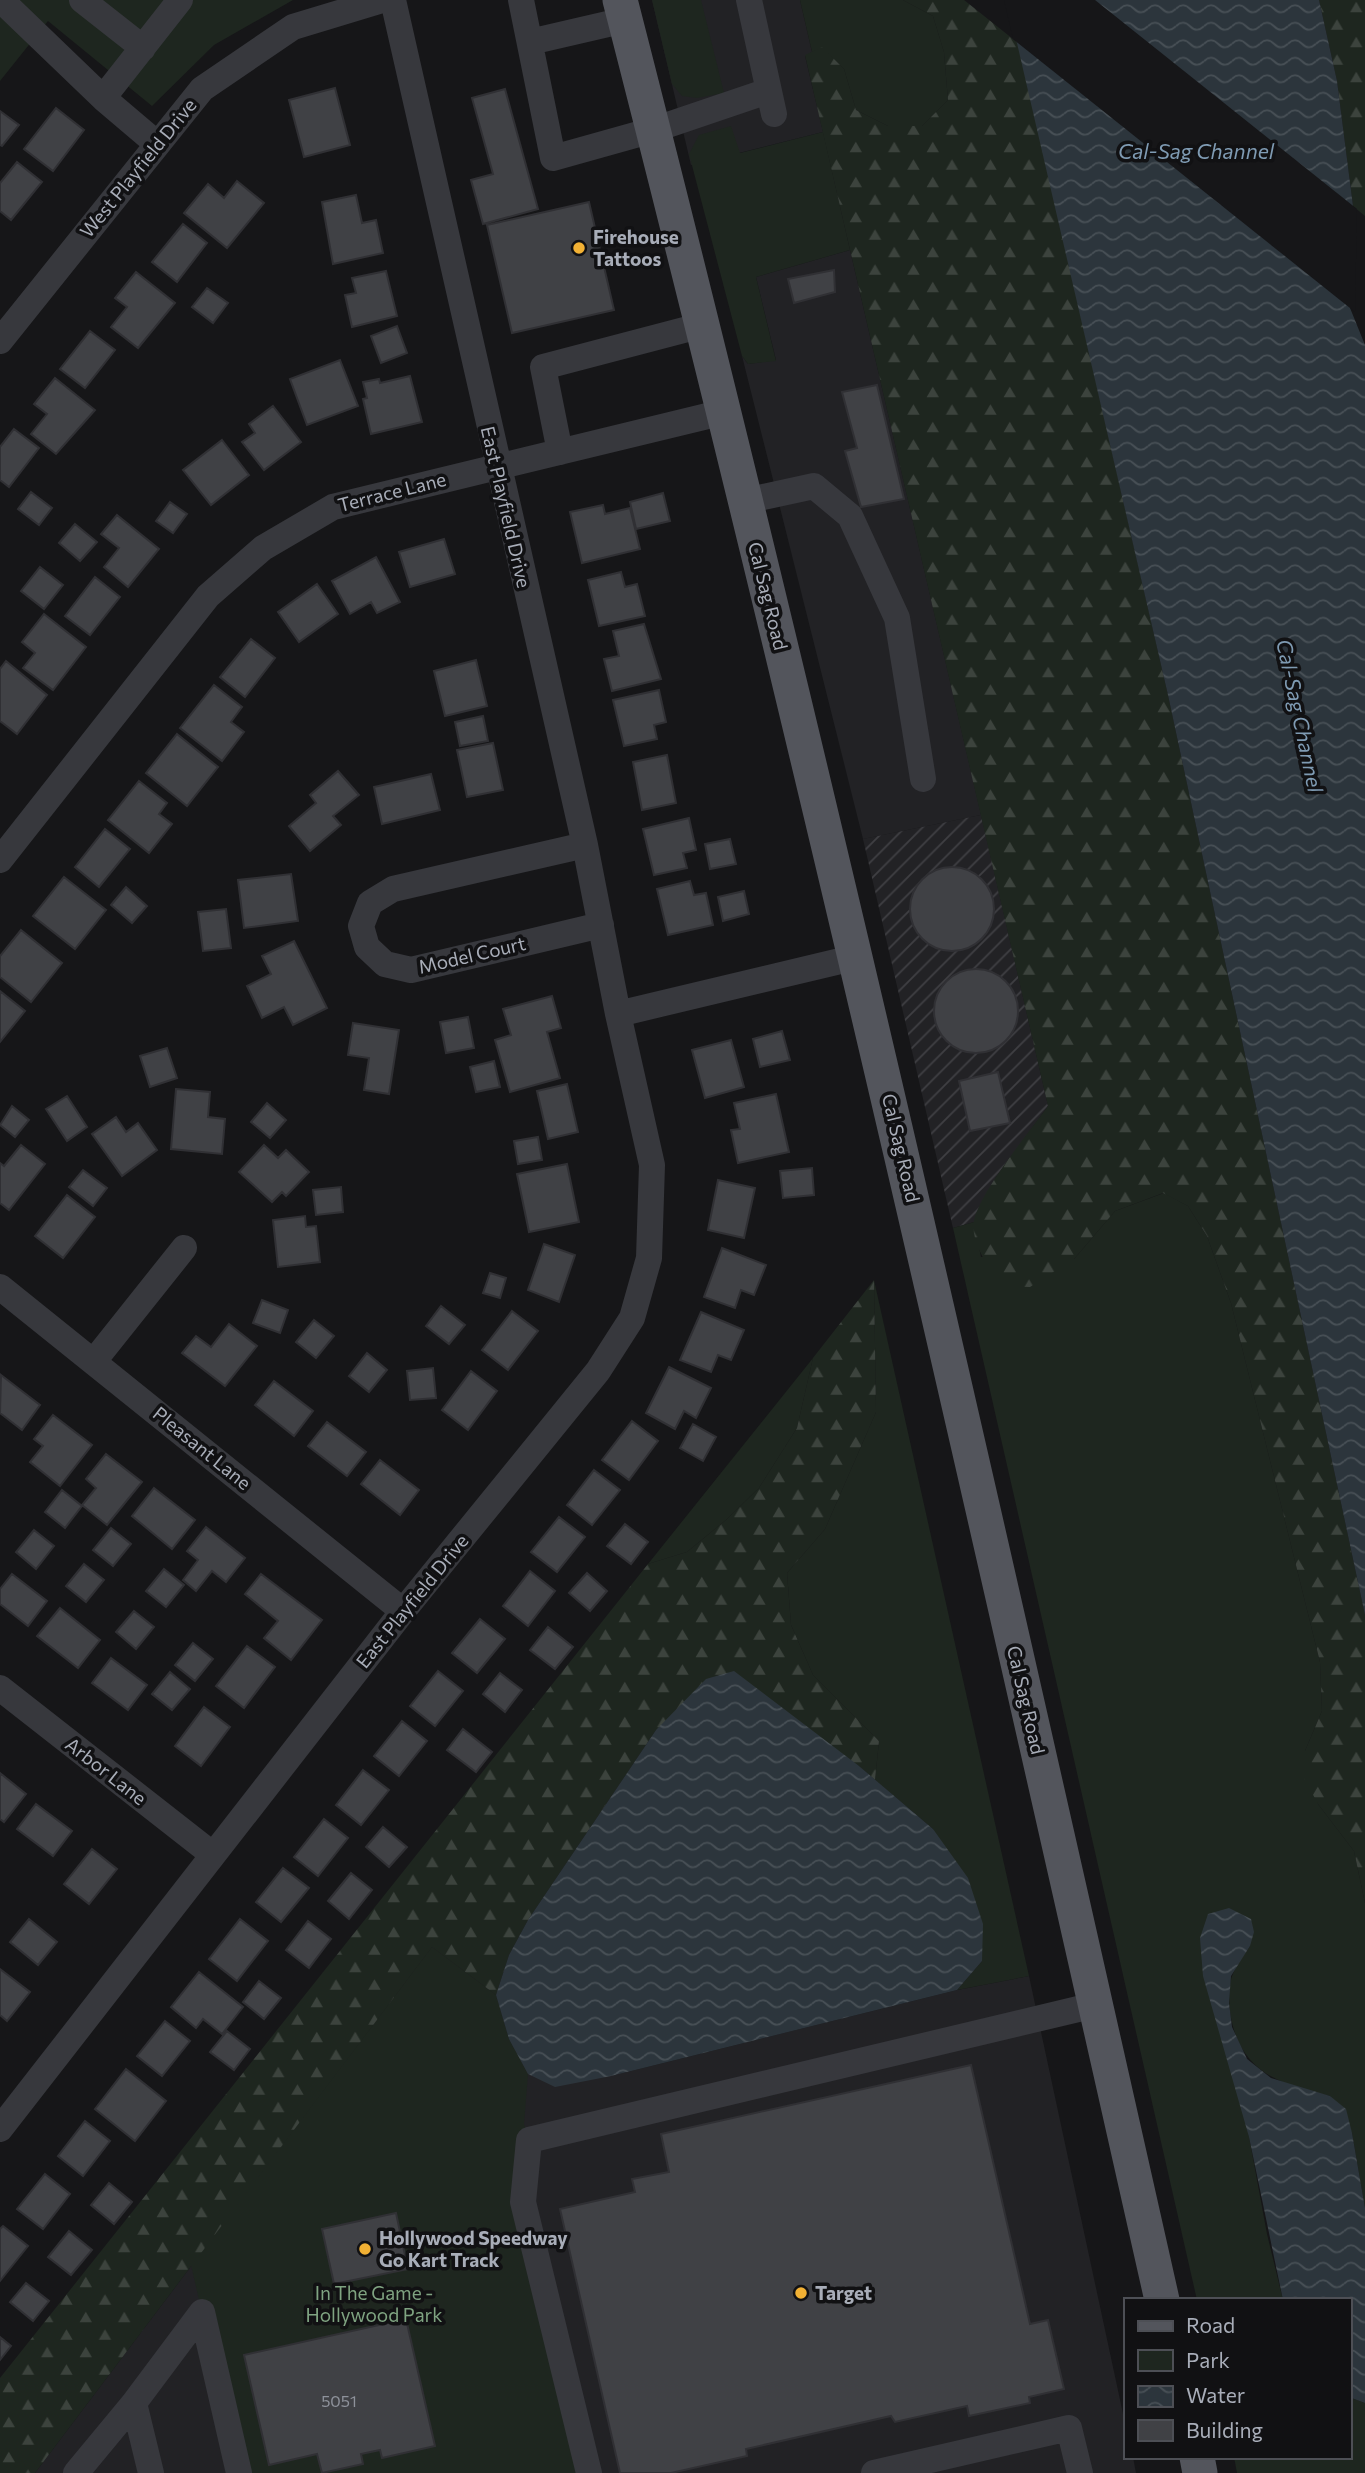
<svg xmlns="http://www.w3.org/2000/svg" width="1365" height="2473" font-family="Commissioner,sans-serif">
	<style>
		.built { fill: #222225 }
		.industrial { fill: url(#industrial-furrows) }
		.green { fill: #1e261f }
		.forest { fill: url(#forest-firs) }
		.water { fill: url(#water-waves) }
		.pier { fill: #161618 }
		.building { fill: #404145; stroke: #303034; stroke-width: 2 }
		.lines { fill: none; stroke-linecap: round; stroke-linejoin: round }
		.minor { stroke: #37383d; stroke-width: 26 }
		.major { stroke: #53555c; stroke-width: 35 }
		.poi-dot { fill: #f2b134; stroke: #111113; stroke-width: 2.5 }
		.labels { text-anchor: middle; stroke-width: 7; stroke-linejoin: round; paint-order: stroke }
		.number-label { font-size: 16px; fill: #8e929b }
		.street-label { font-size: 19px; fill: #a8adb8; stroke: #111113 }
		.poi-label { font-size: 19px; font-weight: bold; fill: #a8adb8; stroke: #111113; text-anchor: start }
		.park-label { font-size: 19px; fill: #7fa381; stroke: #111113 }
		.water-label { font-size: 21px; font-style: italic; fill: #7f9bb3; stroke: #111113 }
	</style>
	<defs>
		<pattern id="industrial-furrows" width="10" height="10" patternUnits="userSpaceOnUse" patternTransform="scale(1.75)"><rect width="10" height="10" fill="#222225"/><path d="M-1 1l2-2M0 10L10 0M9 11l2-2" fill="none" stroke="#3f3f43"/></pattern>
		<pattern id="forest-firs" width="22" height="20" patternUnits="userSpaceOnUse" patternTransform="scale(1.75)"><rect width="22" height="20" fill="#1e261f"/><path d="M5 1l3.5 6h-7zM16 11l3.5 6h-7z" fill="#3c433d"/></pattern>
		<pattern id="water-waves" width="16" height="10" patternUnits="userSpaceOnUse" patternTransform="scale(1.75)"><rect width="16" height="10" fill="#2c353c"/><path d="M0 5q4-4 8 0t8 0" fill="none" stroke="#485056"/></pattern>
	</defs>
	<rect width="100%" height="100%" fill="#161618"/>
	<path class="built" d="M652,0H800L812,52L805,56L823,132L691,165Z
		M850,250L981,815L863,839L742,356L748,364L776,360L756,277Z
		M432,1947L496,1995L509,2039L611,2076L957,1990L1029,1976L1125,2423V2457H1133L1136,2473H35Z"/>
	<path class="industrial" d="M981,815L1048,1106L996,1177L974,1222L953,1228L863,839Z"/>
	<path class="green" d="M0,0H293L214,45L152,106L48,21L0,81Z
		M652,0H701L724,93L697,98L682,96L672,84Z
		M800,0H903L933,16L944,52L948,100L922,126H888L856,110L844,69L822,48L812,52Z
		M731,126L740,153L823,132L850,250L756,277L776,361L748,364L742,356L689,154L699,135Z
		M1164,1193L1188,1206L1207,1236L1231,1303L1320,1662L1322,1711L1305,1751L1318,1804L1354,1851L1365,1903V2208L1352,2133L1330,2096C1277,2084 1239,2071 1230,2012C1229,2001 1228,1984 1233,1974C1237,1964 1244,1955 1250,1946L1208,1914L1267,2234L1283,2300H1197L953,1228L974,1222L981,1257L1074,1259L1115,1211Z
		M874,1280L1029,1976L957,1990L982,1961L933,1829L875,1780L879,1741L813,1675L791,1625L787,1573L825,1529L876,1412Z
		M813,1358L797,1428L759,1488L726,1520L687,1552L648,1564Z
		M432,1947L496,1995L509,2039L528,2074L524,2124L529,2140L523,2202L589,2473H239L191,2265Z
		M1349,2397L1365,2403V2473H1237L1234,2457H1349Z"/>
	<path class="forest" d="M903,0H964L1018,43L1168,695L1365,1615V1903L1354,1851L1318,1804L1304,1778L1305,1751L1322,1711L1320,1662L1231,1303L1207,1236L1188,1206L1163,1193L1115,1211L1074,1259L1030,1287L1001,1286C990,1270 970,1242 974,1221C979,1193 1030,1131 1048,1106L805,55L822,47L844,69L856,110L888,126H922L948,100L944,52L933,16Z
		M1319,0H1365V216L1353,206L1337,81Z
		M874,1280L876,1412L825,1529L787,1573L791,1625L813,1675L879,1741L875,1780L859,1766L656,1730L528,1920L509,1955L496,1995L432,1947L35,2473H0V2378L648,1564L687,1552L726,1520L759,1488L797,1428L813,1358Z"/>
	<path class="water" d="M1007,0H1319L1337,81L1353,206L1350,308L1365,345V1615L1168,695Z
		M734,1671L859,1766L933,1829L968,1878L983,1924L982,1961L957,1990L611,2076L555,2087L528,2074L509,2039L496,1995L509,1955L528,1920L656,1730L706,1679Z
		M1229,1908L1251,1919L1254,1932L1250,1946L1231,1976L1229,2003L1232,2027L1247,2059L1271,2078L1330,2096L1346,2109L1352,2133L1365,2208V2403L1349,2397V2300H1283L1249,2137L1203,1976L1200,1938L1208,1914Z"/>
	<path class="pier" d="M1004,0H1095L1357,209L1355,312L1013,39Z"/>
	<path class="building" d="M335,88L350,145L304,157L289,100Z
		M505,89L538,209L483,224L471,180L493,174L472,98Z
		M56,108L84,130L53,171L24,149Z
		M0,111L19,125L2,146L0,145Z
		M17,162L42,182L11,220L0,211V183Z
		M237,181L264,203L227,248L184,213L208,184L224,198Z
		M356,195L362,223L376,220L383,253L333,264L322,202Z
		M589,202L614,310L512,333L487,225Z
		M183,224L207,243L177,282L152,262Z
		M834,270L835,292L794,303L788,279Z
		M386,271L397,316L352,327L345,295L356,293L352,278Z
		M136,272L175,303L138,348L111,327L127,307L115,298Z
		M207,288L228,303L213,323L192,307Z
		M397,326L407,353L381,363L371,336Z
		M90,331L115,350L85,388L60,369Z
		M340,360L358,406L307,425L290,379Z
		M410,376L422,422L371,434L363,399L367,398L363,382L379,379L380,383Z
		M55,378L95,410L56,454L31,434L47,414L34,404Z
		M877,385L904,499L861,507L845,451L857,448L842,392Z
		M273,406L301,442L264,470L242,442L255,433L249,424Z
		M14,429L39,448L9,487L0,480V447Z
		M222,440L249,475L211,505L183,470Z
		M31,492L52,508L39,525L18,509Z
		M663,493L670,521L636,529L630,502Z
		M170,502L187,514L173,533L156,521Z
		M603,505L605,514L630,508L640,549L582,563L570,512Z
		M117,515L159,549L128,587L104,567L119,548L101,534Z
		M75,524L97,542L80,561L59,543Z
		M444,539L455,574L410,587L399,552Z
		M376,557L400,602L377,613L371,602L350,614L332,581Z
		M40,567L63,585L44,609L21,591Z
		M621,572L625,587L637,584L645,616L599,626L588,580Z
		M95,577L120,597L90,635L65,616Z
		M317,584L338,614L299,642L278,612Z
		M44,614L86,647L53,690L23,668L35,653L22,642Z
		M644,624L661,679L612,691L604,659L619,656L613,631Z
		M251,639L275,658L245,697L220,677Z
		M476,660L487,706L445,716L434,671Z
		M6,661L47,695L17,734L0,721V669Z
		M214,685L242,707L231,722L244,732L222,761L180,728Z
		M659,690L666,722L654,725L657,739L624,746L613,700Z
		M483,716L488,741L460,746L455,722Z
		M177,734L218,767L187,806L146,773Z
		M493,743L503,790L467,797L457,750Z
		M667,755L676,803L642,810L633,762Z
		M338,771L359,795L333,816L341,825L310,851L289,826L316,803L310,795Z
		M431,774L440,810L382,824L374,787Z
		M139,781L167,803L159,814L172,824L149,853L108,820Z
		M689,818L696,850L683,853L687,868L654,875L643,829Z
		M105,829L130,849L99,887L75,867Z
		M730,839L736,864L710,869L705,844Z
		M910 909a42 42 0 1 1 84 0a42 42 0 1 1-84 0Z
		M291,874L298,921L244,928L238,880Z
		M64,877L106,910L75,949L33,916Z
		M690,881L694,895L706,893L713,925L668,935L657,889Z
		M126,887L147,906L132,923L111,905Z
		M744,891L749,914L723,921L718,897Z
		M226,909L231,948L203,951L198,912Z
		M21,930L62,963L31,1002L0,977V956Z
		M294,941L327,1008L293,1025L284,1007L262,1018L247,986L271,974L262,956Z
		M934 1011a42 42 0 1 1 84 0a42 42 0 1 1-84 0Z
		M0,991L25,1011L0,1042Z
		M552,996L561,1028L547,1032L560,1078L510,1092L495,1040L511,1035L503,1009Z
		M468,1017L474,1048L446,1053L440,1022Z
		M353,1023L399,1030L389,1094L364,1090L369,1058L348,1055Z
		M782,1031L790,1060L760,1067L753,1039Z
		M731,1040L744,1087L705,1098L692,1050Z
		M167,1048L177,1078L150,1087L140,1056Z
		M494,1061L500,1087L476,1092L470,1067Z
		M998,1072L1010,1123L970,1131L959,1081Z
		M567,1084L578,1132L548,1139L537,1091Z
		M176,1089L210,1092L208,1117L225,1119L222,1154L171,1149Z
		M776,1094L789,1152L738,1163L731,1130L740,1129L734,1103Z
		M67,1096L87,1127L67,1141L46,1109Z
		M267,1103L286,1120L270,1138L251,1122Z
		M12,1106L29,1120L15,1137L0,1125Z
		M116,1117L126,1132L138,1123L157,1150L122,1176L92,1134Z
		M538,1137L542,1160L518,1164L514,1141Z
		M21,1145L45,1164L9,1210L0,1203V1163L4,1166Z
		M264,1145L278,1158L286,1150L309,1172L286,1196L282,1192L272,1202L239,1172Z
		M567,1164L579,1222L529,1232L517,1174Z
		M812,1168L814,1195L783,1198L780,1171Z
		M83,1170L107,1188L93,1206L69,1187Z
		M718,1180L755,1188L744,1238L708,1230Z
		M341,1187L343,1212L316,1215L313,1190Z
		M67,1195L95,1217L63,1258L35,1236Z
		M305,1216L306,1227L316,1226L320,1262L278,1267L273,1220Z
		M544,1244L575,1255L559,1302L528,1290Z
		M722,1248L766,1265L754,1295L741,1290L735,1308L704,1297Z
		M490,1273L506,1278L500,1298L483,1293Z
		M262,1300L288,1310L280,1333L253,1323Z
		M441,1306L465,1325L449,1344L426,1326Z
		M512,1311L538,1331L508,1370L482,1350Z
		M701,1312L744,1330L731,1360L718,1355L711,1372L680,1360Z
		M314,1320L334,1336L316,1358L296,1342Z
		M229,1324L257,1346L225,1386L182,1353L196,1336L211,1347Z
		M367,1353L387,1370L369,1392L349,1376Z
		M669,1367L711,1388L696,1418L684,1411L675,1429L646,1413Z
		M433,1368L436,1398L410,1400L407,1371Z
		M471,1371L497,1391L468,1430L442,1410Z
		M1,1375L40,1405L22,1430L0,1413Z
		M274,1381L313,1411L294,1436L255,1405Z
		M53,1415L92,1445L60,1486L30,1462L43,1446L34,1439Z
		M632,1421L658,1441L629,1480L602,1460Z
		M327,1422L366,1452L347,1476L308,1446Z
		M693,1424L716,1437L703,1461L680,1448Z
		M106,1454L142,1482L107,1525L82,1505L96,1488L86,1479Z
		M380,1460L419,1490L400,1515L361,1484Z
		M594,1470L620,1490L592,1525L567,1505Z
		M154,1488L195,1520L172,1549L132,1516Z
		M62,1490L82,1506L65,1528L45,1512Z
		M559,1517L585,1537L557,1572L531,1552Z
		M625,1524L648,1542L631,1564L607,1546Z
		M206,1527L245,1558L226,1582L212,1571L196,1591L183,1580L198,1560L187,1551Z
		M111,1528L131,1544L113,1566L93,1550Z
		M34,1530L54,1546L36,1569L16,1552Z
		M84,1564L104,1580L86,1602L66,1586Z
		M164,1569L184,1585L166,1607L146,1591Z
		M530,1571L555,1591L528,1626L503,1606Z
		M587,1573L607,1591L590,1611L569,1593Z
		M12,1574L47,1601L28,1626L0,1604V1589Z
		M261,1574L322,1620L291,1660L264,1638L278,1621L245,1594Z
		M60,1608L100,1640L78,1668L37,1636Z
		M134,1611L154,1627L136,1649L116,1632Z
		M480,1619L505,1639L477,1673L452,1653Z
		M548,1627L573,1647L555,1669L530,1650Z
		M193,1643L213,1659L195,1681L175,1665Z
		M247,1646L275,1667L244,1708L216,1686Z
		M111,1658L147,1685L128,1710L92,1683Z
		M438,1671L463,1691L435,1726L410,1706Z
		M170,1672L190,1689L172,1710L152,1694Z
		M500,1673L522,1690L505,1712L483,1694Z
		M204,1707L230,1727L201,1766L175,1746Z
		M402,1721L427,1741L399,1776L374,1756Z
		M463,1729L492,1752L476,1772L447,1750Z
		M363,1770L389,1790L361,1825L336,1805Z
		M0,1773L26,1794L4,1822L0,1819Z
		M36,1804L72,1831L53,1856L17,1829Z
		M324,1819L348,1838L318,1876L294,1857Z
		M383,1827L407,1847L389,1867L366,1847Z
		M92,1849L117,1869L89,1904L64,1884Z
		M283,1868L309,1888L281,1922L256,1902Z
		M351,1873L372,1890L349,1919L328,1901Z
		M29,1919L57,1942L38,1965L10,1942Z
		M240,1919L268,1941L237,1981L209,1959Z
		M308,1921L331,1939L309,1968L286,1950Z
		M0,1969L30,1992L7,2021L0,2015Z
		M199,1972L243,2007L222,2034L203,2019L196,2028L171,2007Z
		M259,1981L281,1998L264,2019L243,2002Z
		M165,2021L190,2041L162,2076L137,2056Z
		M227,2031L250,2049L234,2070L210,2052Z
		M971,2065L1030,2324L1048,2320L1064,2389L1029,2397L1030,2403L969,2416L967,2406L895,2422L891,2416L746,2449L747,2456L671,2473H620L560,2209L635,2192L632,2179L669,2172L661,2134Z
		M126,2069L166,2101L135,2141L95,2109Z
		M85,2121L110,2141L83,2176L58,2156Z
		M45,2174L70,2194L43,2229L17,2209Z
		M109,2183L132,2202L114,2224L91,2205Z
		M396,2213L408,2269L334,2284L322,2229Z
		M3,2226L28,2246L0,2281V2229Z
		M69,2231L92,2250L71,2275L48,2257Z
		M26,2283L49,2301L33,2321L10,2302Z
		M406,2319L435,2446L382,2458L380,2450L361,2454L363,2464L322,2473L317,2454L269,2465L244,2355Z
		M0,2337L11,2346L0,2360Z"/>
	<g class="lines">
		<path class="minor" d="M1,0L103,98L156,143
			M82,0L143,48
			M521,0L553,158L653,130L768,91
			M749,0L774,114
			M530,42L625,20
			M103,98L180,0
			M0,341L202,89L293,27L382,0
			M560,452L543,367L703,325
			M745,501L814,486L850,516L897,618L923,779
			M585,845L393,889L370,903L361,926L367,947L385,964L411,970L601,925
			M0,860L208,596L263,548L333,507L724,412
			M618,1014L857,957
			M0,1287L403,1611
			M94,1361L184,1248
			M0,1688L212,1854
			M0,2129L403,1611L598,1371L632,1318L649,1258L652,1165L618,1014L585,845L393,0
			M76,2473L134,2403
			M151,2473L134,2403L202,2312L239,2473
			M589,2473L523,2202L529,2140L1095,2005
			M874,2473L1069,2428L1080,2473"/>
		<path class="major" d="M620,0C816,763 989,1531 1162,2300
			M1197,2457L1200,2473"/>
	</g>
	<g class="poi-dot">
		<circle cx="579" cy="248" r="7"/>
		<circle cx="365" cy="2249" r="7"/>
		<circle cx="801" cy="2293" r="7"/>
	</g>
	<g class="labels">
		<g class="number-label">
			<text x="339" y="2407">5051</text>
		</g>
		<g class="street-label">
			<text transform="translate(138 168) rotate(-51)" y="7">West Playfield Drive</text>
			<text transform="translate(392 492) rotate(-14)" y="7">Terrace Lane</text>
			<text transform="translate(506 507) rotate(77)" y="7">East Playfield Drive</text>
			<text transform="translate(768 596) rotate(76)" y="7">Cal Sag Road</text>
			<text transform="translate(472 955) rotate(-13)" y="7">Model Court</text>
			<text transform="translate(901 1148) rotate(77)" y="7">Cal Sag Road</text>
			<text transform="translate(202 1448) rotate(39)" y="7">Pleasant Lane</text>
			<text transform="translate(412 1601) rotate(-51)" y="7">East Playfield Drive</text>
			<text transform="translate(1026 1700) rotate(77)" y="7">Cal Sag Road</text>
			<text transform="translate(106 1771) rotate(38)" y="7">Arbor Lane</text>
		</g>
		<g class="poi-label">
			<text x="593" y="244">Firehouse<tspan x="593" dy="22">Tattoos</tspan></text>
			<text x="379" y="2245">Hollywood Speedway<tspan x="379" dy="22">Go Kart Track</tspan></text>
			<text x="815" y="2300">Target</text>
		</g>
		<g class="park-label">
			<text x="374" y="2300">In The Game -<tspan x="374" dy="22">Hollywood Park</tspan></text>
		</g>
		<g class="water-label">
			<text x="1196" y="159">Cal-Sag Channel</text>
			<text transform="translate(1299 716) rotate(78)" y="7">Cal-Sag Channel</text>
		</g>
	</g>
	<rect x="1124" y="2298" width="228" height="161" fill="#111113" stroke="#4d4f55" stroke-width="2"/>
	<rect x="1138" y="2321" width="35" height="10" fill="#53555c" stroke="#4d4f55" stroke-width="2"/>
	<text x="1186" y="2333" font-size="21" fill="#a8adb8">Road</text>
	<rect x="1138" y="2350" width="35" height="21" fill="#1e261f" stroke="#4d4f55" stroke-width="2"/>
	<text x="1186" y="2368" font-size="21" fill="#a8adb8">Park</text>
	<rect x="1138" y="2386" width="35" height="21" fill="url(#water-waves)" stroke="#4d4f55" stroke-width="2"/>
	<text x="1186" y="2403" font-size="21" fill="#a8adb8">Water</text>
	<rect x="1138" y="2420" width="35" height="21" fill="#404145" stroke="#4d4f55" stroke-width="2"/>
	<text x="1186" y="2438" font-size="21" fill="#a8adb8">Building</text>
</svg>
